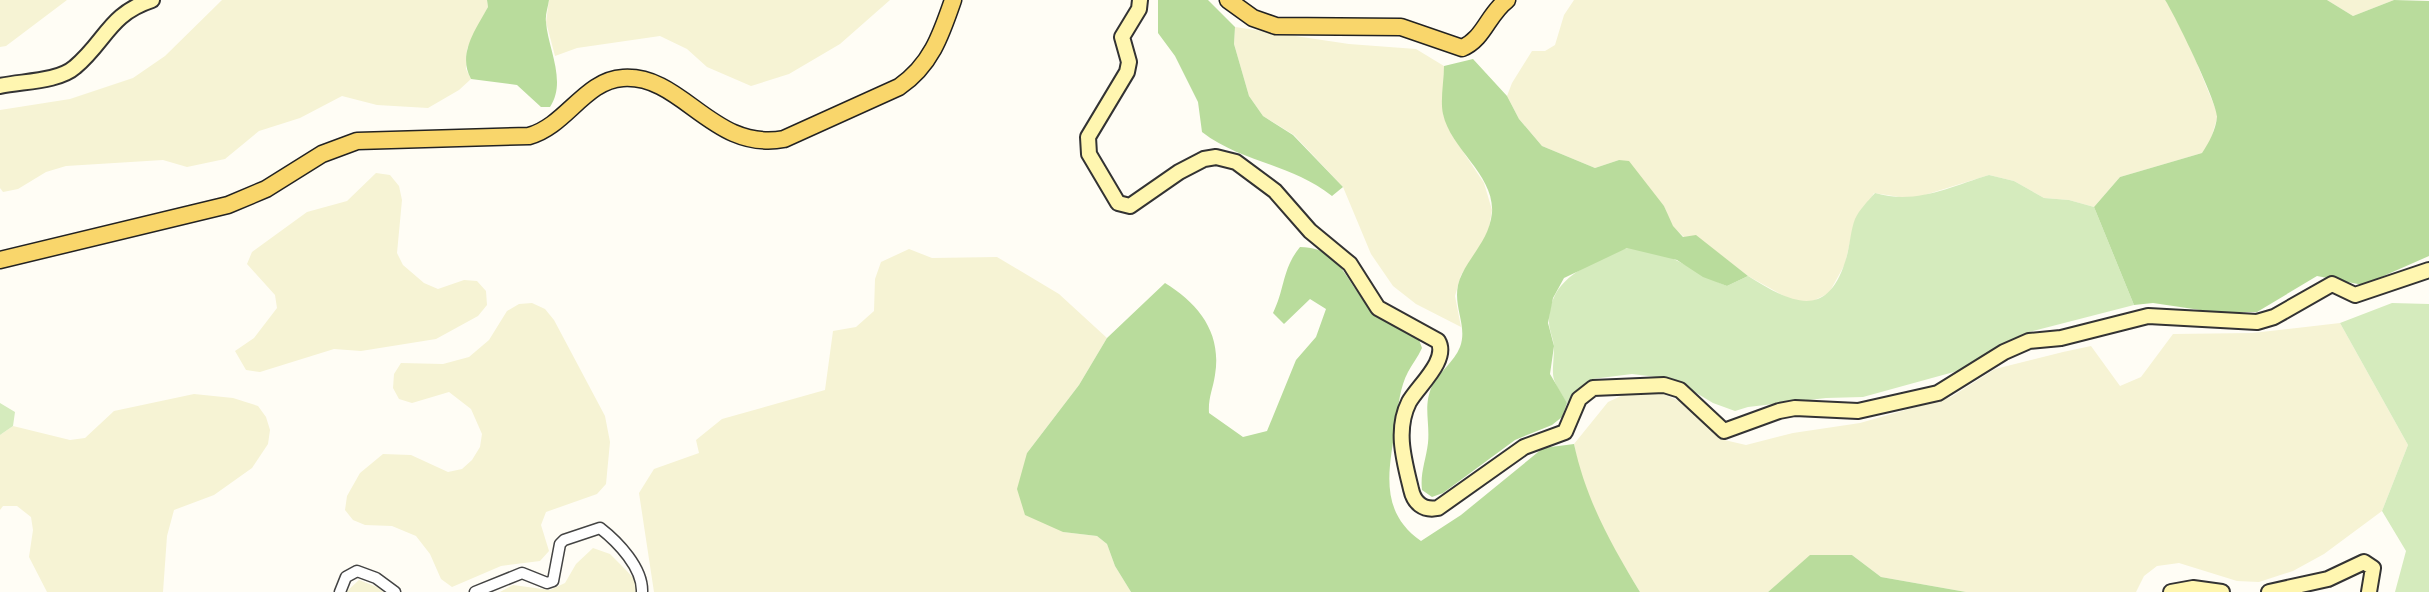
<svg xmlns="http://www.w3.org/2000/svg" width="2429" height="592" font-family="'Zilla Slab',serif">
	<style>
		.farmland { fill: #f6f3d4 }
		.green { fill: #d5ebbd }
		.forest { fill: #b9dc9c }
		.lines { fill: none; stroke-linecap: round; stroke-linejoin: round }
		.street-casing { stroke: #444; stroke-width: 13 }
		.secondary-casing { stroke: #333; stroke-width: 18 }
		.primary-casing { stroke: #222; stroke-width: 19 }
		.street { stroke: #fff; stroke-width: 10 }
		.secondary { stroke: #fff6b0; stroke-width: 14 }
		.primary { stroke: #f9d66b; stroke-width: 16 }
	</style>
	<rect width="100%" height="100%" fill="#fffdf5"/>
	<path class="farmland" d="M0,0H67L6,46L0,47Z
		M222,0H487L488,7L467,49L466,69L471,79L459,90L428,108L377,105L342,96L300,118L259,131L225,159L187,167L163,160L66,166L46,172L18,189L3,192L0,188V110L70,99L133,78L165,56Z
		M549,0H890L840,44L789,74L751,86L707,67L687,49L660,36L577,48L555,56L546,22Z
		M1574,0H2165L2180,22L2218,115L2210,142L2202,153L2120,177L2094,207L2069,200L2044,198L2014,181L1989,175L1912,199L1874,193L1852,233L1845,264L1829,293L1811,302L1793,301L1748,276L1696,236L1684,237L1672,226L1664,206L1619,160L1595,168L1542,146L1519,119L1507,96L1512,83L1532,51H1545L1555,45L1564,15Z
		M2327,0H2394L2353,16Z
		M1235,27L1349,44L1416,49L1444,66L1443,114L1452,135L1484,183L1492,210L1488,234L1461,275L1455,296L1461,327L1416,304L1393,286L1371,254L1343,187L1294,135L1263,116L1249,96L1234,44Z
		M376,173L390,175L399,186L402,200L397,253L403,265L424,283L438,289L464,280L477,281L486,291L487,305L478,316L436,339L361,351L334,349L260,372L246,370L235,351L254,338L277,308L275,295L247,264L252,252L307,212L347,201Z
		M909,249L932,258L997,257L1059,294L1107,338L1079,385L1027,453L1063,532L1097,536L1107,544L1115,566L1131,592H654L639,493L654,469L699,453L696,440L722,419L825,390L833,331L856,327L874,311L875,279L881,262Z
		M532,303L545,309L554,320L605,416L610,442L606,484L597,494L546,512L541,525L549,551L540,561L501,566L452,587L441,579L430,554L416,536L392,526L365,525L353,520L345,510L347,496L360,473L383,454L411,455L448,472L462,469L472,460L480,447L482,434L471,409L449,392L412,403L399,399L393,388L394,374L401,363L443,364L469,357L489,340L507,311L519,304Z
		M2340,323L2408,445L2382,511L2324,554L2293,571L2259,582L2237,581L2179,563L2157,566L2144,576L2136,592H1966L1881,577L1852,555H1811L1768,592H1640L1600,526L1581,479L1574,444L1608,402L1634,390L1661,393L1686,404L1720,439L1746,445L1793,433L1860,423L1951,397L1995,369L2063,352L2091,346L2120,386L2141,377L2173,334L2252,333Z
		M194,394L233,398L258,406L266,417L270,430L268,444L252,468L214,495L174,510L167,536L163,592H47L29,557L33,530L31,517L17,506H3L0,510V435L13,426L70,440L85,438L114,411Z
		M593,548L610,554L625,569L638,583L637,592H500L513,585L550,590L565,583L576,564Z
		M359,580L377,587L384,592H346Z"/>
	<path class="green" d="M1989,175L2014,181L2044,198L2069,200L2094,207L2134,305L2029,332L1961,370L1863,397L1826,398L1748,407L1735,411L1713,403L1673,379L1632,374L1592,379L1567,403C1549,374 1553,380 1554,348C1554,339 1549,331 1549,322C1549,286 1574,271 1603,258C1610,255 1620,249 1628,248C1664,246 1696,274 1727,286L1748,276C1788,301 1826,322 1845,262C1850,248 1850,232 1855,219C1859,210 1868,201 1875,193C1916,205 1949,187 1989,175Z
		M2392,303L2429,304V592H2395L2406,551L2382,511L2408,445L2340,323Z
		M0,403L15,412L13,426L0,435Z"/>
	<path class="forest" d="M487,0H549C548,7 545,15 546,22C548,49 567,81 550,107H541L517,85L471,79C457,54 476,29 488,7Z
		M1158,0H1208L1235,27L1234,44L1249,96L1263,116L1293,135L1343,187L1332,196C1290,163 1242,163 1202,132L1198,102L1175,56L1158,33Z
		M2165,0H2327L2353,16L2394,0L2429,1V256L2363,285L2317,276L2257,312H2214L2153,303L2134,305L2094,207L2120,177L2202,153C2209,143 2216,129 2217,117C2218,104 2175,15 2165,0Z
		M1473,59L1507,96L1519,119L1542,146L1595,168L1619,160L1629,161L1664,206L1673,226L1683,237L1696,235L1748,276L1727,286L1703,277L1677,260L1627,248L1564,278L1553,298L1548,323L1554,346L1550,374L1567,403L1562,417L1552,425L1515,440L1443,493L1432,497L1422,490C1420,473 1426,460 1428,443C1430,422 1423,406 1432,386C1439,372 1454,362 1460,347C1469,323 1448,302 1462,274C1473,252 1489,239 1492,213C1495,175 1451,150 1443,114C1440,100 1444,81 1444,66Z
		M1300,247C1342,247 1345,284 1371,308C1383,320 1403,328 1418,337L1422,348C1418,357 1412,364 1408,372C1400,387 1398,407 1396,424C1389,469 1378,511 1421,541L1461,515L1543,448L1574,444C1586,500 1611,544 1640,592H1131L1115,566L1107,544L1097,536L1063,532L1025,515L1017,489L1027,453L1079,385L1107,338L1165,283C1199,304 1222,333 1215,375C1213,389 1208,398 1209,413L1243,437L1267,431L1296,360L1316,337L1326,309L1310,299L1284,324L1273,313C1285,289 1282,269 1300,247Z
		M1810,555H1852L1881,577L1966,592H1768Z"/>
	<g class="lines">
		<g class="street-casing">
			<path id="street" d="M340,592L346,577L357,571L376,578L395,592
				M475,592L522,573L547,583L553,581L560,544L564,540L600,528C618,542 643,568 642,592"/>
		</g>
		<g class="secondary-casing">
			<path id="secondary" d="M1140,0L1139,9L1122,37L1129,62L1127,72L1088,137L1089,154L1118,203L1130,206L1179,172L1204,159L1216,157L1236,162L1275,191L1310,231L1350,264L1378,308L1438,341C1449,360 1418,386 1409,402C1395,430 1404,460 1411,489C1414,503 1423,511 1438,508L1524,447L1565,432L1579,399L1593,388L1664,385L1680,390L1724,431L1779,411L1795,408L1858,411L1938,393L2004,352L2029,341L2061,338L2148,316L2257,322L2274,317L2332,284L2355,295L2429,270
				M0,86C22,81 58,82 75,67C106,41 109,14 152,0
				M2171,592L2193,588L2222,592
				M2269,592L2328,579L2364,562L2373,568L2369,592"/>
		</g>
		<g class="primary-casing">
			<path id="primary" d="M1228,0L1253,18L1276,26L1401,27L1462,48C1484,39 1488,14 1507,0
				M0,260L228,205L266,189L322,154L357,141L529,136C566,126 585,80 623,78C683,74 712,152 784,139L899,87C931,65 941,35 953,0"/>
		</g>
		<use href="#street" class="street"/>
		<use href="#secondary" class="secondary"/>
		<use href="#primary" class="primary"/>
	</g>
</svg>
